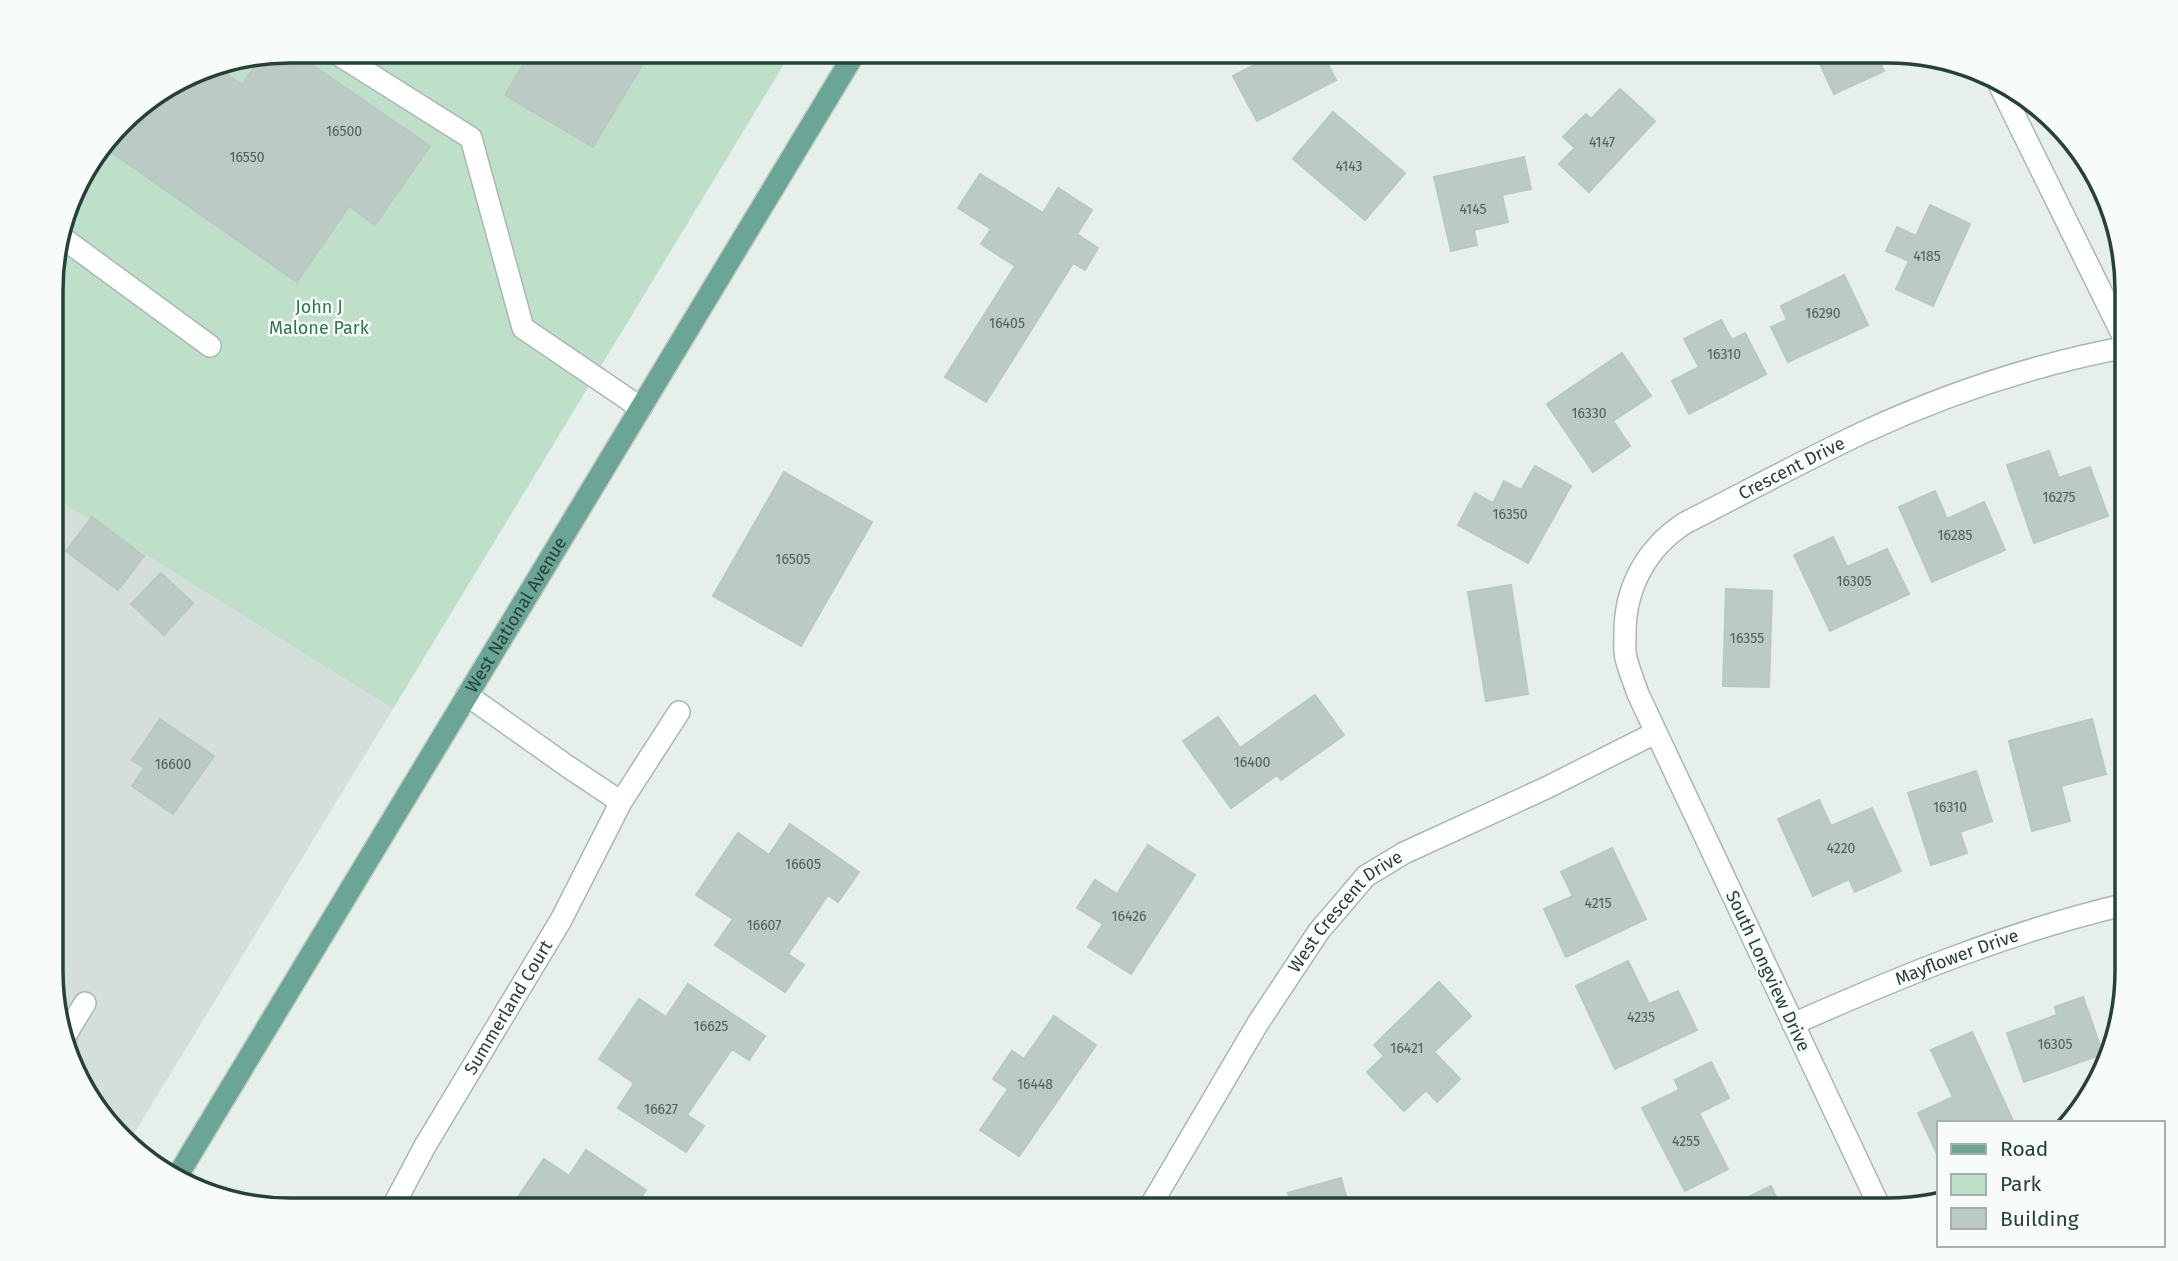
<svg xmlns="http://www.w3.org/2000/svg" width="2178" height="1261" font-family="'Fira Sans',sans-serif">
	<style>
		.built { fill: #d4dfda }
		.green { fill: #bfe0c8 }
		.building { fill: #bbcac4; stroke: #b8c9c2; stroke-width: 2 }
		.lines { fill: none; stroke-linecap: round; stroke-linejoin: round }
		.minor-casing { stroke: #a8b8b2; stroke-width: 24 }
		.major-casing { stroke: #c2cac8; stroke-width: 24 }
		.minor { stroke: #fff; stroke-width: 21 }
		.major { stroke: #6aa596; stroke-width: 21 }
		.labels { text-anchor: middle; stroke-width: 5; stroke-linejoin: round; paint-order: stroke }
		.number-label { font-size: 14px; fill: #4a645c }
		.park-label { font-size: 18px; fill: #2d7a4b; stroke: #f7fbf9 }
		.street-label { font-size: 18px; fill: #24423a; stroke: #f7fbf9 }
		.rim { fill: none; stroke: #24423a; stroke-width: 3.5 }
	</style>
	<rect width="100%" height="100%" fill="#e6efeb"/>
	<path class="built" d="M53,497L393,709L130,1140L91,1104L53,1002Z"/>
	<path class="green" d="M290,51H792L393,709L53,497V259L76,184L132,110L199,69Z"/>
	<path class="building" d="M292,51L430,146L375,225L349,206L297,282L104,147L132,110L199,69L215,66L242,85L262,56Z
		M531,51H618L642,65L593,147L505,95Z
		M1254,51H1321L1336,80L1257,121L1233,76L1260,62Z
		M1814,51H1875L1884,71L1834,94Z
		M1620,89L1655,121L1589,192L1559,164L1575,148L1563,137L1586,114L1591,119Z
		M1333,112L1405,173L1365,220L1293,159Z
		M1524,157L1531,189L1502,195L1508,222L1474,230L1477,245L1451,251L1434,177Z
		M980,174L1043,213L1058,188L1092,210L1077,234L1098,248L1085,270L1073,263L986,402L945,377L1015,266L981,244L991,229L958,208Z
		M1930,205L1970,224L1933,306L1896,289L1909,261L1886,251L1897,227L1916,236Z
		M1844,275L1868,325L1788,362L1771,327L1787,320L1781,306Z
		M1721,320L1732,340L1745,333L1766,374L1689,414L1672,381L1699,367L1684,339Z
		M1622,353L1651,396L1613,421L1630,446L1593,472L1547,404Z
		M2049,451L2059,478L2090,467L2108,516L2034,543L2007,465Z
		M1535,466L1571,486L1528,563L1458,525L1475,493L1493,503L1504,481L1521,490Z
		M784,472L872,522L801,646L713,596Z
		M1935,491L1947,519L1984,502L2005,550L1932,582L1899,507Z
		M92,517L144,556L118,590L66,551Z
		M1833,537L1847,567L1887,549L1909,594L1830,631L1794,555Z
		M161,573L193,603L164,635L131,604Z
		M1511,585L1528,694L1486,701L1468,592Z
		M1726,589L1772,591L1769,687L1723,686Z
		M1315,695L1344,735L1281,780L1277,775L1231,808L1183,741L1218,717L1240,748Z
		M160,719L214,756L173,814L132,786L144,768L132,760Z
		M2092,719L2106,774L2061,786L2070,821L2032,831L2009,741Z
		M1976,771L1992,821L1960,832L1967,853L1931,865L1908,793Z
		M1819,800L1831,826L1872,808L1901,871L1855,892L1849,879L1813,896L1778,819Z
		M790,824L859,872L838,902L828,895L788,954L804,965L785,992L715,945L733,919L696,895L738,833L769,855Z
		M1148,845L1195,875L1131,974L1088,947L1103,924L1077,908L1095,880L1117,894Z
		M1612,848L1646,919L1566,957L1544,909L1573,896L1561,872Z
		M1628,961L1649,1004L1678,991L1697,1030L1615,1069L1576,986Z
		M1439,982L1471,1016L1434,1052L1460,1079L1437,1102L1426,1090L1404,1111L1367,1072L1384,1056L1374,1045Z
		M688,984L765,1036L749,1060L732,1049L687,1115L704,1126L686,1152L618,1108L634,1083L599,1059L639,999L666,1017Z
		M2083,997L2103,1054L2024,1082L2007,1033L2057,1015L2055,1007Z
		M1054,1016L1096,1045L1019,1156L980,1130L1008,1089L993,1079L1012,1051L1024,1059Z
		M1972,1032L2014,1123H1938V1156L1918,1113L1953,1097L1931,1050Z
		M1711,1062L1729,1098L1699,1113L1728,1169L1685,1191L1642,1108L1679,1090L1675,1080Z
		M586,1150L646,1190L633,1210H509L544,1159L569,1176Z
		M1341,1178L1350,1210H1293L1288,1193Z
		M1771,1186L1782,1210H1721Z"/>
	<g class="lines">
		<g class="minor-casing">
			<g id="minor">
				<path d="M333,51L471,138L523,328L641,408"/>
				<path d="M1997,80L2127,344"/>
				<path d="M60,236L210,346"/>
				<path d="M467,695L567,766L621,802"/>
				<path id="s1" d="M1793,1024C1904,975 2008,932 2127,904"/>
				<path d="M65,1036L85,1003"/>
				<path id="s2" d="M391,1210L425,1146L561,920L621,802L679,712"/>
				<path id="s3" d="M1148,1210L1258,1023L1319,931L1366,876L1404,853L1548,787L1655,733"/>
				<path id="s4" d="M1881,1210L1638,694C1634,682 1629,670 1626,658C1624,651 1625,643 1625,636C1624,589 1646,548 1685,523C1744,493 1803,461 1862,433C1946,394 2036,364 2127,347"/>
			</g>
		</g>
		<g class="major-casing">
			<g id="major">
				<path id="s5" d="M175,1180L856,51"/>
			</g>
		</g>
		<use href="#minor" class="minor"/>
		<use href="#major" class="major"/>
	</g>
	<g class="labels">
		<g class="number-label">
			<text x="344" y="136">16500</text>
			<text x="1602" y="147">4147</text>
			<text x="247" y="162">16550</text>
			<text x="1349" y="171">4143</text>
			<text x="1473" y="214">4145</text>
			<text x="1927" y="261">4185</text>
			<text x="1823" y="318">16290</text>
			<text x="1007" y="328">16405</text>
			<text x="1724" y="359">16310</text>
			<text x="1589" y="418">16330</text>
			<text x="2059" y="502">16275</text>
			<text x="1510" y="519">16350</text>
			<text x="1955" y="540">16285</text>
			<text x="793" y="564">16505</text>
			<text x="1854" y="586">16305</text>
			<text x="1747" y="643">16355</text>
			<text x="1252" y="767">16400</text>
			<text x="173" y="769">16600</text>
			<text x="1950" y="812">16310</text>
			<text x="1841" y="853">4220</text>
			<text x="803" y="869">16605</text>
			<text x="1598" y="908">4215</text>
			<text x="1129" y="921">16426</text>
			<text x="764" y="930">16607</text>
			<text x="1641" y="1022">4235</text>
			<text x="711" y="1031">16625</text>
			<text x="2055" y="1049">16305</text>
			<text x="1407" y="1053">16421</text>
			<text x="1035" y="1089">16448</text>
			<text x="661" y="1114">16627</text>
			<text x="1686" y="1146">4255</text>
		</g>
		<g class="park-label">
			<text x="319" y="313">John J<tspan x="319" dy="21">Malone Park</tspan></text>
		</g>
		<g class="street-label">
			<text dy="6" stroke="none"><textPath href="#s4" startOffset="884">Crescent Drive</textPath></text>
			<text dy="6" stroke="none"><textPath href="#s5" startOffset="660">West National Avenue</textPath></text>
			<text dy="6" stroke="none"><textPath href="#s3" startOffset="360">West Crescent Drive</textPath></text>
			<text dy="6" stroke="none"><textPath href="#s1" startOffset="177">Mayflower Drive</textPath></text>
			<text transform="translate(1768 971) rotate(65)" y="6">South Longview Drive</text>
			<text dy="6" stroke="none"><textPath href="#s2" startOffset="234">Summerland Court</textPath></text>
		</g>
	</g>
	<path d="M0 0H2178V1261H0ZM290 63H1888A227 227 0 0 1 2115 290V971A227 227 0 0 1 1888 1198H290A227 227 0 0 1 63 971V290A227 227 0 0 1 290 63Z" fill="#f7fbf9" fill-rule="evenodd"/>
	<path class="rim" d="M290 63H1888A227 227 0 0 1 2115 290V971A227 227 0 0 1 1888 1198H290A227 227 0 0 1 63 971V290A227 227 0 0 1 290 63Z"/>
	<rect x="1937" y="1121" width="228" height="126" fill="#f7fbf9" stroke="#a3b1ad" stroke-width="2"/>
	<rect x="1951" y="1144" width="35" height="10" fill="#6aa596" stroke="#a3b1ad" stroke-width="2"/>
	<text x="2000" y="1156" font-size="21" fill="#24423a">Road</text>
	<rect x="1951" y="1174" width="35" height="21" fill="#bfe0c8" stroke="#a3b1ad" stroke-width="2"/>
	<text x="2000" y="1191" font-size="21" fill="#24423a">Park</text>
	<rect x="1951" y="1208" width="35" height="21" fill="#bbcac4" stroke="#a3b1ad" stroke-width="2"/>
	<text x="2000" y="1226" font-size="21" fill="#24423a">Building</text>
</svg>
